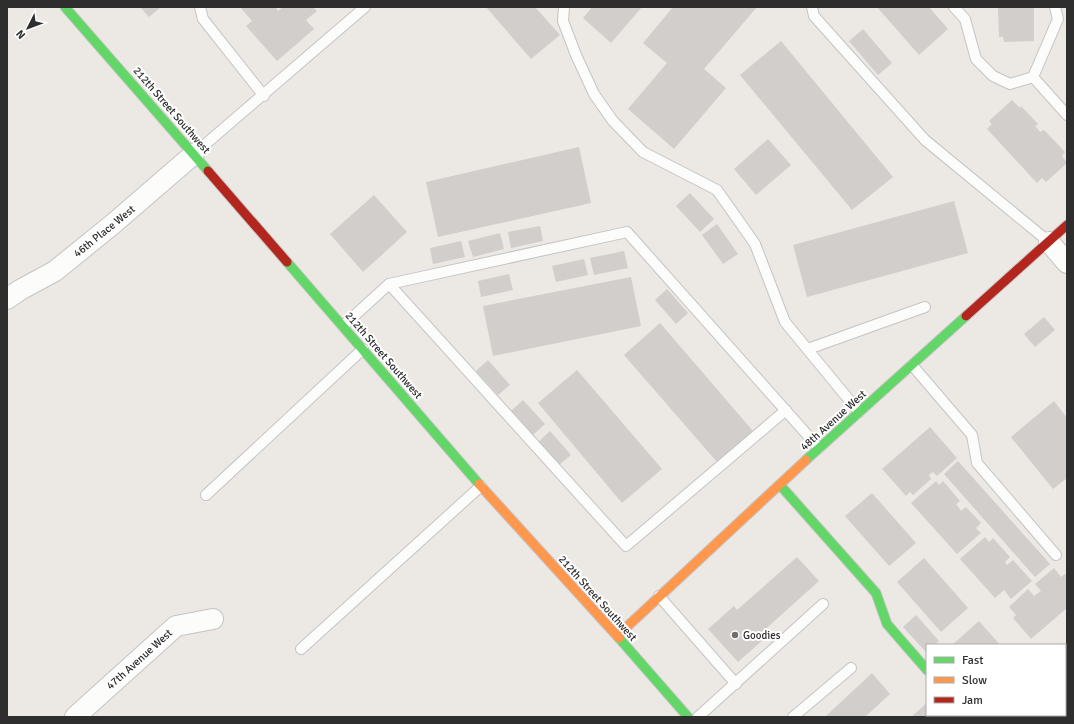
<svg xmlns="http://www.w3.org/2000/svg" width="1074" height="724" font-family="Signika,sans-serif">
	<style>
		.building { fill: #d1cecb }
		.lines { fill: none; stroke-linecap: round; stroke-linejoin: round }
		.lane-casing { stroke: #c5c4c5; stroke-width: 12 }
		.street-casing { stroke: #c5c4c5; stroke-width: 22 }
		.fast-casing { stroke: #c5c4c5; stroke-width: 11 }
		.slow-casing { stroke: #c5c4c5; stroke-width: 11 }
		.jam-casing { stroke: #c5c4c5; stroke-width: 11 }
		.lane { stroke: #fcfcfb; stroke-width: 10 }
		.street { stroke: #fcfcfb; stroke-width: 20 }
		.fast { stroke: #63d668; stroke-width: 9 }
		.slow { stroke: #ff974d; stroke-width: 9 }
		.jam { stroke: #b3261e; stroke-width: 9 }
		.poi-dot { fill: #706f6e; stroke: #fff; stroke-width: 1.5 }
		.labels { text-anchor: middle; stroke-width: 4; stroke-linejoin: round; paint-order: stroke }
		.street-label { font-size: 11px; fill: #2e2e2e; stroke: #fff }
		.poi-label { font-size: 11px; fill: #2e2e2e; stroke: #fff; text-anchor: start }
	</style>
	<rect width="100%" height="100%" fill="#ece8e4"/>
	<path class="building" d="M140,7H161L149,17Z
		M240,7H275L278,11L283,7H313L317,11L306,20L314,29L277,61L246,26L252,21Z
		M486,7H535L560,35L531,59Z
		M592,7H642L611,43L583,18Z
		M673,7H757L704,69L726,88L674,149L628,109L667,63L643,43Z
		M877,7H929L948,29L919,55Z
		M998,7H1034V41L1004,42L1003,37H999Z
		M863,29L892,63L878,75L849,41Z
		M781,41L893,177L852,210L740,75Z
		M1012,100L1020,108L1021,106L1038,124L1035,126L1040,132L1044,130L1065,152L1062,156L1067,163L1046,182L1042,178L1037,183L987,129L992,124L989,121Z
		M768,139L791,165L756,195L734,169Z
		M579,147L591,203L438,237L426,182Z
		M690,193L714,219L700,232L676,206Z
		M374,195L407,232L363,272L330,234Z
		M954,201L968,253L807,297L793,245Z
		M717,224L738,254L723,264L702,235Z
		M540,226L543,241L511,248L508,232Z
		M500,233L504,249L473,257L468,241Z
		M461,241L465,257L433,264L430,248Z
		M624,251L628,268L594,275L590,258Z
		M584,259L588,275L556,282L552,266Z
		M509,274L513,290L481,297L478,281Z
		M631,277L641,326L493,356L483,306Z
		M667,289L688,313L676,324L655,300Z
		M1044,317L1055,330L1035,347L1024,334Z
		M660,323L753,431L717,462L624,355Z
		M488,360L510,385L498,395L476,371Z
		M577,370L662,469L622,503L538,403Z
		M523,400L545,424L533,435L511,411Z
		M1054,401L1067,418V478L1053,489L1011,437Z
		M930,427L957,458L937,476L933,472L929,475L931,479L913,495L910,492L906,496L882,469Z
		M550,431L571,455L559,465L538,442Z
		M958,461L1050,564L1035,577L944,474Z
		M936,481L939,485L943,481L960,501L956,504L961,511L966,507L981,523L976,528L981,533L957,554L911,503Z
		M872,493L916,543L889,566L845,516Z
		M985,537L989,542L993,538L1010,557L1005,562L1007,565L1013,560L1032,581L1011,599L1004,590L995,598L960,559Z
		M797,557L819,581L760,634L764,639L738,662L708,629L734,606L737,610Z
		M924,558L968,608L941,632L897,582Z
		M1054,568L1061,577L1065,574L1067,576V608L1031,639L1013,618L1016,615L1009,607L1028,589L1034,596L1041,591L1035,584Z
		M916,615L939,641L935,645H927V653L903,627Z
		M979,621L1000,645H952Z
		M872,673L890,694L865,717H825Z
		M927,703V715H946L948,717H911Z
		M1013,715H1061L1063,717H1015Z"/>
	<g class="lines">
		<g class="lane-casing">
			<path id="lane" d="M200,7L203,19L264,96
				M564,7L563,21L576,55L594,94L613,121L643,152L717,190L755,244L785,322L859,412
				M812,7L814,16L925,140L1049,242
				M954,7L965,19L976,59L993,76L1010,84L1033,77
				M1055,7L1058,19L1033,77L1067,115
				M194,154L365,7
				M389,284L626,546L786,410
				M343,326L389,284L627,232L819,448
				M808,349L925,307
				M912,365L972,435L977,463L1056,555
				M206,495L363,349
				M659,596L736,684
				M301,649L481,486
				M698,717L823,604
				M793,717L851,668"/>
		</g>
		<g class="street-casing">
			<path id="street" d="M1049,242L1067,263
				M7,299L20,290L55,271L113,224L194,154
				M967,715L968,717
				M75,717L176,626L213,619"/>
		</g>
		<g class="fast-casing">
			<path id="fast" d="M65,7L208,171
				M287,262L479,484
				M806,460L966,316
				M780,485L876,593L887,624L927,670
				M619,638L688,717"/>
		</g>
		<g class="slow-casing">
			<path id="slow" d="M479,484L619,638
				M617,636L806,460"/>
		</g>
		<g class="jam-casing">
			<path id="jam" d="M208,171L287,262
				M966,316L1067,225"/>
		</g>
		<use href="#lane" class="lane"/>
		<use href="#street" class="street"/>
		<use href="#fast" class="fast"/>
		<use href="#slow" class="slow"/>
		<use href="#jam" class="jam"/>
	</g>
	<circle class="poi-dot" cx="735" cy="635" r="4"/>
	<g class="labels">
		<g class="street-label">
			<text transform="translate(172 110) rotate(49)" y="4">212th Street Southwest</text>
			<text transform="translate(104 231) rotate(-39)" y="4">46th Place West</text>
			<text transform="translate(384 355) rotate(49)" y="4">212th Street Southwest</text>
			<text transform="translate(833 420) rotate(-42)" y="4">48th Avenue West</text>
			<text transform="translate(598 598) rotate(48)" y="4">212th Street Southwest</text>
			<text transform="translate(139 659) rotate(-42)" y="4">47th Avenue West</text>
		</g>
		<g class="poi-label">
			<text x="743" y="639">Goodies</text>
		</g>
	</g>
	<rect width="1074" height="724" fill="none" stroke="#2e2e2e" stroke-width="16"/>
	<rect x="926" y="644" width="140" height="72" fill="#ffffff" stroke="#ababab"/>
	<rect x="934" y="657" width="20" height="6" fill="#63d668" stroke="#ababab"/>
	<text x="962" y="664" font-size="12" fill="#2e2e2e">Fast</text>
	<rect x="934" y="677" width="20" height="6" fill="#ff974d" stroke="#ababab"/>
	<text x="962" y="684" font-size="12" fill="#2e2e2e">Slow</text>
	<rect x="934" y="697" width="20" height="6" fill="#b3261e" stroke="#ababab"/>
	<text x="962" y="704" font-size="12" fill="#2e2e2e">Jam</text>
	<g transform="translate(28 28) rotate(228)" stroke="#ffffff" stroke-width="3" paint-order="stroke">
	<path d="M0-3L7 15L0 10L-7 15Z" fill="#2e2e2e"/>
	<text y="-6" font-size="11" font-weight="bold" text-anchor="middle" fill="#2e2e2e">N</text>
	</g>
</svg>
